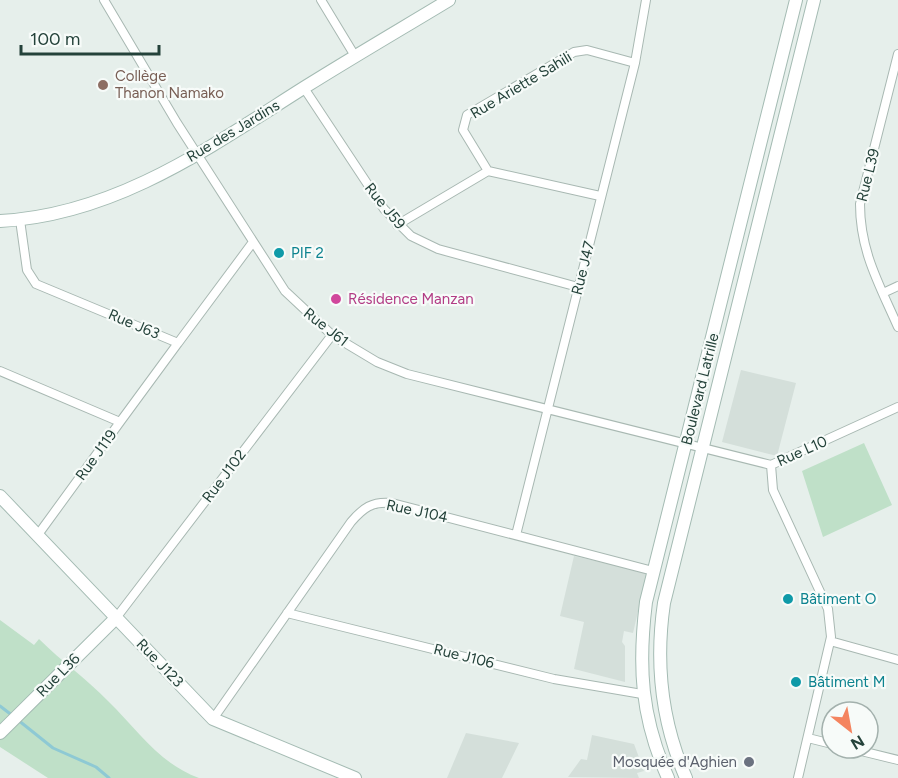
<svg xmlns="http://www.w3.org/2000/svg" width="898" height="778" font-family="Figtree,sans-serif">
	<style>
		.built { fill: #d4dfda }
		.green { fill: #bfe0c8 }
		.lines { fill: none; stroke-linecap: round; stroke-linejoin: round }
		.stream { stroke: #8ec9d4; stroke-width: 3 }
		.street-casing { stroke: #a8b8b2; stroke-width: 10 }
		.secondary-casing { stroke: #a4bbb3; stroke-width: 14 }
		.street { stroke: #fff; stroke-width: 8 }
		.secondary { stroke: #fff; stroke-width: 12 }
		.education-dot { fill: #8d6e63; stroke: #f7fbf9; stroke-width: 2 }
		.culture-dot { fill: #0f9aa8; stroke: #f7fbf9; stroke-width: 2 }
		.hotel-dot { fill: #d1479c; stroke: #f7fbf9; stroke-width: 2 }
		.worship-dot { fill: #6b7280; stroke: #f7fbf9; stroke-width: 2 }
		.labels { text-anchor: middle; stroke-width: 4.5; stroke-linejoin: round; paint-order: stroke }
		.education-label { font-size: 15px; fill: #785e54; stroke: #f7fbf9; text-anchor: start }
		.street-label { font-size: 15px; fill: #24423a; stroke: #f7fbf9 }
		.culture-label { font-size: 15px; fill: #0d838f; stroke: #f7fbf9; text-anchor: start }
		.hotel-label { font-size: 15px; fill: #b23c85; stroke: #f7fbf9; text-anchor: start }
		.worship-label { font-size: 15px; fill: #5b616d; stroke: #f7fbf9; text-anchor: end }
	</style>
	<rect width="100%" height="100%" fill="#e6efeb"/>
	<path class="built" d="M741,370L796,383L777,456L722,442Z
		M574,556L647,573L633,633L624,631L622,642L625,646V682L574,669L584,622L560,616Z
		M466,733L519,743L502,778H447Z
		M592,735L634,744L644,771L637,773L639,778L568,777L581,759L587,760Z"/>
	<path class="green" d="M864,443L892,505L823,537L802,471Z
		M0,620L34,645L39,639C61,661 87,679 108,701C138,730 158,763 199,778H48L0,747Z"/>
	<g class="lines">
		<path class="stream" d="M0,706L13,716
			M18,720L53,748L96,767L109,778"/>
		<g class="street-casing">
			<path id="street" d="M104,0L177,123L285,291L332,335L377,362L407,374L771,465L898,407
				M321,0L355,56
				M898,54L860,204C860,251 879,284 898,327
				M304,88L384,209L411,236L438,249L578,287
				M488,171L463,130L467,115L574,52L587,50L635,63
				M20,220L27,270L36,284L178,343L253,242
				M397,225L488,171L600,196
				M883,293L898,286
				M0,371L120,422L37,536
				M120,422L178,343
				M771,465L773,490L828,609L831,637L798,778
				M516,535L635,63L646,0
				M287,613L554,679L642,694
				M116,618L332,335
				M830,641L898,660
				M213,719L351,522C363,508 372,501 392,503L653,571
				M808,738L832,744
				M849,748L898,760"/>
		</g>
		<g class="secondary-casing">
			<path id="secondary" d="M0,221C116,215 210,147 305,87C353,57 401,29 449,0
				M0,496L213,719L355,778
				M0,733L116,618
				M668,778C641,717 638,667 646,602L796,0
				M686,778C661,721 655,664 664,603L814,0"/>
		</g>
		<use href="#street" class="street"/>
		<use href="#secondary" class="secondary"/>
	</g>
	<circle class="education-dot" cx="103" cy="85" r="6"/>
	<g class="culture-dot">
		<circle cx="279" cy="253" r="6"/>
		<circle cx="788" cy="599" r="6"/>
		<circle cx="796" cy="682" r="6"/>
	</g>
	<circle class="hotel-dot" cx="336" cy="299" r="6"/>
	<circle class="worship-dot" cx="749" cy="762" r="6"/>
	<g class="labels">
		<g class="education-label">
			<text x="115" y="81">Collège<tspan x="115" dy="17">Thanon Namako</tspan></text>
		</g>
		<g class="street-label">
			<text transform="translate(521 85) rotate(-31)" y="5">Rue Ariette Sahili</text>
			<text transform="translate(233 131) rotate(-31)" y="5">Rue des Jardins</text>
			<text transform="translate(868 175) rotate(-76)" y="5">Rue L39</text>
			<text transform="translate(385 206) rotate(51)" y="5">Rue J59</text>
			<text transform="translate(583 268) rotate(-76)" y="5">Rue J47</text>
			<text transform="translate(134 324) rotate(23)" y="5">Rue J63</text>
			<text transform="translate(326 327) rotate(38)" y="5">Rue J61</text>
			<text transform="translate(700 389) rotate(-76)" y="5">Boulevard Latrille</text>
			<text transform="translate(802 451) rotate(-24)" y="5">Rue L10</text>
			<text transform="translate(96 455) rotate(-54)" y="5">Rue J119</text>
			<text transform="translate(224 476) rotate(-53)" y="5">Rue J102</text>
			<text transform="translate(417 511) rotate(12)" y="5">Rue J104</text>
			<text transform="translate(464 656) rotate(14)" y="5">Rue J106</text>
			<text transform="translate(160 663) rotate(46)" y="5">Rue J123</text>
			<text transform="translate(58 675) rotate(-45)" y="5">Rue L36</text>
		</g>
		<g class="culture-label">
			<text x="291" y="258">PIF 2</text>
			<text x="800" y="604">Bâtiment O</text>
			<text x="808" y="687">Bâtiment M</text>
		</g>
		<g class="hotel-label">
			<text x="348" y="304">Résidence Manzan</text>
		</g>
		<g class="worship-label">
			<text x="737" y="767">Mosquée d'Aghien</text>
		</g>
	</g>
	<g transform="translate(850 730) rotate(149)"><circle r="28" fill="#f7fbf9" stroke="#a3b1ad" stroke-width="1.5"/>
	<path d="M0-4.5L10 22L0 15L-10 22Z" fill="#f4845f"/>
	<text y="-9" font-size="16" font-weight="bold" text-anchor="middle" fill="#24423a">N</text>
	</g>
	<path d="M21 45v9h138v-9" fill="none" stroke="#24423a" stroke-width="3"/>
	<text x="30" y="45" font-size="18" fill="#24423a" stroke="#f7fbf9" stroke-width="4.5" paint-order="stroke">100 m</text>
</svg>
